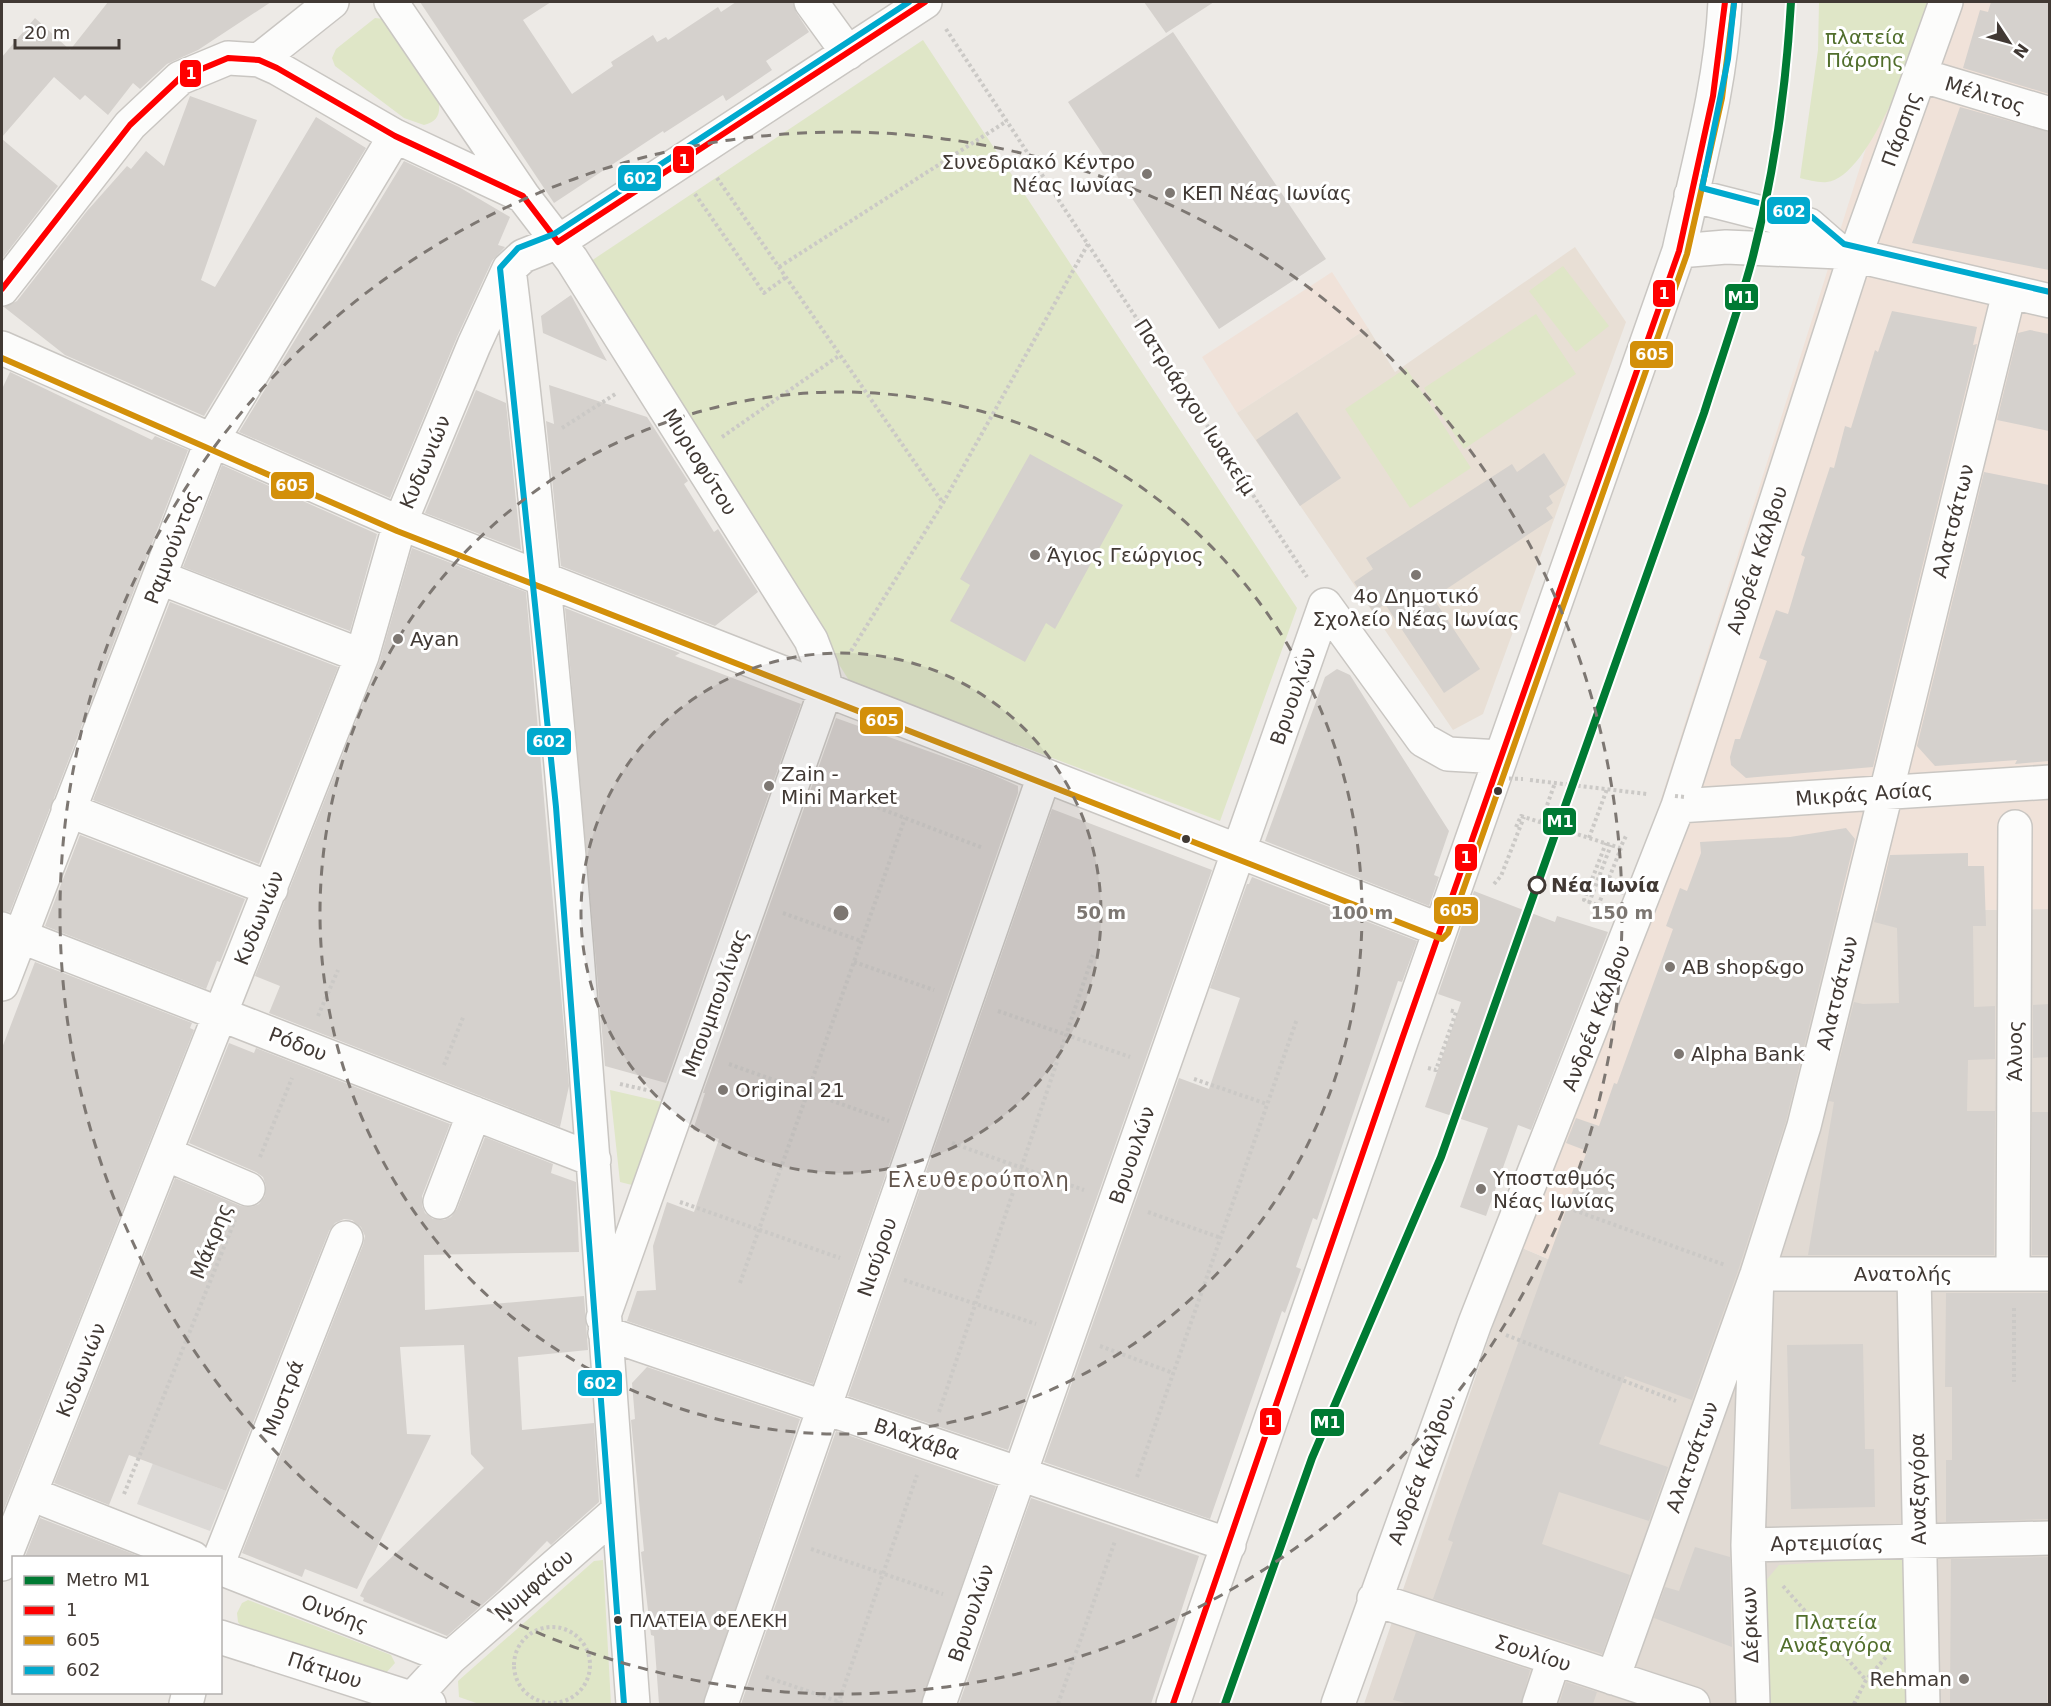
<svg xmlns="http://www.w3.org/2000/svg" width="2051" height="1706" font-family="'DejaVu Sans',sans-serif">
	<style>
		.residential { fill: #e1dad3 }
		.commercial { fill: #f0e2d9 }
		.education { fill: #e8dfd5 }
		.park { fill: #dfe6c7 }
		.parking { fill: #dcd9d6 }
		.building { fill: #d5d1cd }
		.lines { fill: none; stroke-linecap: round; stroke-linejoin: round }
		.minor-casing { stroke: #c9c6c2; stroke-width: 36 }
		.path { stroke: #cbc9c6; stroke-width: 4; stroke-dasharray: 3 3; stroke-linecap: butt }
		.minor { stroke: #fcfcfb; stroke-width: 33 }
		.path-bridge { stroke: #cbc9c6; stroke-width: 4; stroke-dasharray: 3 3; stroke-linecap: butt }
		.bus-1-casing { stroke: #fff; stroke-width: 10 }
		.bus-2-casing { stroke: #fff; stroke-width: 10 }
		.bus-3-casing { stroke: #fff; stroke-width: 10 }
		.bus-1 { stroke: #f00; stroke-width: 6 }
		.bus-2 { stroke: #d3900a; stroke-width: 6 }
		.bus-3 { stroke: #00a9ce; stroke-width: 6 }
		.metro-1-casing { stroke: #fff; stroke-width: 12 }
		.metro-1 { stroke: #007a33; stroke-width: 8 }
		.ring { fill: none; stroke: #7d7772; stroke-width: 3; stroke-dasharray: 10 8 }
		.poi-dot { fill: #7d7772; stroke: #fff; stroke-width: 2 }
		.bus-dot { fill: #413934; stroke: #fff; stroke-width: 2 }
		.stop-dot { fill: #fff; stroke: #413934; stroke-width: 3 }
		.labels { text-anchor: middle; stroke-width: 6; stroke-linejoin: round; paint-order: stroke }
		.bus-label { font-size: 18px; fill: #413934; stroke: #fff; text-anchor: start }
		.park-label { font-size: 20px; fill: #516e2c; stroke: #fff }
		.street-label { font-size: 20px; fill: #413934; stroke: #fff }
		.poi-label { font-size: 20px; fill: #413934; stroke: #fff; text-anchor: start }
		.stop-label { font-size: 20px; font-weight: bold; fill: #413934; stroke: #fff; text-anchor: start }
		.neighbourhood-label { font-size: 21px; letter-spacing: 1.5px; fill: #63554c; stroke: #fff }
		.centre { fill: #7d7772; stroke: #fff; stroke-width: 3 }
		.ring-label { font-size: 18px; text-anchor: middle; font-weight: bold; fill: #7d7772; stroke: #fff; stroke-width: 6; stroke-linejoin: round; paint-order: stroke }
		.line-badge { stroke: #fff; stroke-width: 2 }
		.badge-label { font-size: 16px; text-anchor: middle; font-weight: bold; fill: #fff }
	</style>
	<rect width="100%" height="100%" fill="#edeae6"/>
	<path class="residential" d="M2049,909V1704H1364L1520,1247L1649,1302L1786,912Z"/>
	<path class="commercial" d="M1912,2H2049V909L1786,912L1649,1302L1520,1247Z
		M1332,272L1368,328L1237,413L1202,357Z"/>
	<path class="education" d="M1575,247L1626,322L1483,714L1453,730L1237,413L1368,328L1395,372Z"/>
	<path class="park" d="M1819,2H1931C1919,39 1870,178 1827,182C1819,183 1808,180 1800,178L1818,50Z
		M375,18L384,19L439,102C440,116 437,121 424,125L404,118L335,66L332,58L336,49Z
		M923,40L1297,608L1220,821L850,682L588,263Z
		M1563,266L1609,326L1576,352L1529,291Z
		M1536,314L1576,374L1464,449L1424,388Z
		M1406,368L1471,468L1410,508L1345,409Z
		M610,1090L662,1102L632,1185L620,1182Z
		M1905,1557L1906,1704H1767L1763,1584L1779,1565Z
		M603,1560L611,1704H479L459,1697L458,1681L594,1561Z
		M248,1600L391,1655L395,1663L385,1674L243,1628L238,1622L237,1613L242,1603Z"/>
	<path class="parking" d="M153,1463L226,1491L210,1531L137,1504Z"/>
	<path class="building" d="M108,2H271L198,50L167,64L140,89L133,83L108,115L85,95L80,100L54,77L2,137V57L35,18L70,50Z
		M420,2H551L523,20L572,94L613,66L611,62L653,35L657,42L666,37L668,40L718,7L721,12L736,2H793L796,12L809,32L766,61L772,70L726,101L723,95L664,133L663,131L554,203Z
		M1144,2H1214L1166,33Z
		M1991,2H2049V94L1963,68L1980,10L1988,12Z
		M1173,32L1326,259L1219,329L1068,102Z
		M190,96L257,120L201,280L215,287L316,117L366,148L204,416L65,355L4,307L17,301L87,211L127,166L131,169L146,151L164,166Z
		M1960,107L2049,132V270L1912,243Z
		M2,139L58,186L2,259Z
		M404,161L459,187L510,217L498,245L505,247L492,261L457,337L390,498L239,432Z
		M571,295L607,361L543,333L541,316Z
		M1892,311L1977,327L1973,345L1977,344L1873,767L1746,778L1731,765L1730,757L1735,739H1740L1767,661L1759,658L1776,610L1788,614L1805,557L1801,555L1830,467L1834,468L1845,426L1851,428L1875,350L1878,352Z
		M2030,330L2049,334V431L1997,420L2018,333Z
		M10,372L152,440L155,436L188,450L10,912L2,911V389Z
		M549,385L647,417L688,481L684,484L714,532L718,529L758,592L715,626L561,566L546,421L554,424Z
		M476,390L506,403L521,550L425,513Z
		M1297,412L1341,478L1300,506L1256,440Z
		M1544,453L1565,485L1549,496L1553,503L1546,508L1553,518L1433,598L1480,669L1444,693L1385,604L1373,612L1354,582L1373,569L1366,558L1512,464L1517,472Z
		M1030,454L1123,505L1055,629L1046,623L1025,662L950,621L970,585L960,579Z
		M222,465L377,534L350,631L183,567Z
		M1984,472L2049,485V761L2015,764L2017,760L1935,766L1917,746Z
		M412,548L526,592L569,1086L560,1127L269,1013L280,986L255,976L379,663Z
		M170,602L338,667L259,864L93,800Z
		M565,608L680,653L675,656L801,704L666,1083L605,1066Z
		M1337,669L1350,675L1449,831L1434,875L1439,877L1429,906L1265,841L1325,677Z
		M836,718L989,773L1018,786V793L813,1384L627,1321L637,1291L656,1290L653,1246L667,1202L694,1212L719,1139L693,1130L705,1093H703Z
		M1052,809L1212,870L1008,1450L848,1396Z
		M1846,828L1855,839L1786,1121L1739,1268L1692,1400L1625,1376L1599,1444L1668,1467L1649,1521L1559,1492L1542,1544L1630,1575L1602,1654L1433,1599L1453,1542L1448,1540L1456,1516L1587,1151L1566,1143L1576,1118L1599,1126L1614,1083L1617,1084L1673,929L1666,926L1680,888L1687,891L1701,853L1700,842L1790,837Z
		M80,835L245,899L220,962L217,961L206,989L45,926Z
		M1968,853V866H1984L1986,926H1973L1974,1007L1995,1006V1059L1968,1060L1967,1111H1995L1994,1255H1808L1834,1102L1829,1101L1854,1002L1863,1004L1899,1003L1897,928L1874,922L1890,855Z
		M1252,877L1417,941L1402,982L1398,981L1317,1220L1313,1218L1296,1267L1301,1269L1285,1313L1282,1311L1210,1519L1044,1462L1179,1078L1209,1089L1240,998L1210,988L1247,884H1249Z
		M1474,891L1555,922L1557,916L1608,932L1531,1130L1518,1125L1486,1216L1460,1207L1488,1128L1425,1107L1461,1002L1438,994Z
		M35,962L192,1023L190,1028L194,1030L2,1514V1048Z
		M2049,1004V1057L2033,1058V1005Z
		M229,1043L254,1053L256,1048L450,1124L422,1196V1206L425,1213L433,1219L444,1220L451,1217L457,1209L485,1137L553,1164L551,1173L576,1182L579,1252L424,1255L425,1310L584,1296L588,1350L518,1357L522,1430L594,1423L599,1502L551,1545L547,1541L499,1590L447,1636L363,1601L364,1598L360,1596L368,1580L484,1468L471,1454L464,1345L400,1347L407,1434L431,1435L357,1589L305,1569L302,1577L242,1553L363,1245L365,1236L361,1227L352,1220L344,1219L335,1223L329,1231L226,1491L129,1455L109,1505L54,1483L175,1178L241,1206L251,1207L259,1204L265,1196L266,1186L263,1177L256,1172L189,1143Z
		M2032,1112H2049V1255H2032Z
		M1946,1293H2049V1519L1946,1522V1460H1952V1387H1945Z
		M1863,1344L1865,1449H1874L1875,1507L1791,1509L1787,1345Z
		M647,1367L800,1419L703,1704H659L654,1636L651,1635L641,1552L644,1551L631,1420L635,1419L632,1383Z
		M836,1431L996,1486L921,1704H741Z
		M1031,1498L1199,1556L1151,1704H959Z
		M40,1518L141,1557H25Z
		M1695,1547L1730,1557L1732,1647L1654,1618L1665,1587L1679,1591Z
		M2049,1557L2047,1704L1950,1703L1951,1559Z
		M1416,1632L1530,1670L1521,1704H1410L1393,1700Z
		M1566,1682L1597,1692L1593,1704H1559Z"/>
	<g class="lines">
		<g class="minor-casing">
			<path id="minor" d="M391,2L523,196L572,260L811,640L821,666L826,689L603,1318
				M811,2L848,53
				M259,60L332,2
				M1920,75L2050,114
				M1691,195L1809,225L1840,252
				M1679,251L1726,247L1840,252L2050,301
				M509,269C568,746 597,1226 633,1704
				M2,289L130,125L180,78L228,58L259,60L277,68L395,136L521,195
				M2,348L400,523L1440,930
				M161,578L362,656
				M1325,605L1423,740L1448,754L1500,757
				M1678,806L2050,782
				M68,810L271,889
				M2,929L594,1160
				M2,984L212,440L395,136
				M166,1154L248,1189
				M440,1202L474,1113
				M1914,1274L1923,1704
				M2013,1274L2015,827
				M605,1333L1229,1545
				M31,1494L193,1558
				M1748,1545L2050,1538
				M220,1558L346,1238
				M2,1564L362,656L400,523L474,345L509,269L523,256L558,242L925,2
				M220,1568L450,1658
				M1374,1599L1693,1704
				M220,1637L429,1704
				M1613,1678L1757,1274L1804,1126L2009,293
				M186,1704L189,1692
				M412,1704L413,1698L450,1658L618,1511
				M721,1704L1044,776
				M939,1704L1325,605
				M1173,1704L1402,1039L1679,251C1697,169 1721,86 1725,2
				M1338,1704L1475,1323L1678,806L1855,256L1946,2
				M1539,1704L1554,1659
				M1753,1704L1748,1545L1757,1274H2050"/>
		</g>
		<path class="path" d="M946,29L1307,577
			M717,178L943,503
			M695,194L764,293L786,277
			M779,267L1007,121
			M562,428L617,393
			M722,437L840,355
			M851,651L943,503L1088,244
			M1530,780L1647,794
			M827,788L983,848
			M1541,822L1555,783
			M1516,827L1521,816L1620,848L1627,834
			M1589,838L1607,789
			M1494,884L1501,876L1524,817
			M1589,903L1611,845
			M1598,906L1621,848
			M1602,907L1584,900L1606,843
			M783,913L861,941
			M854,962L934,990
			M998,1011L1130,1057
			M318,1016L338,970
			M729,1064L889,1121
			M444,1065L464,1015
			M1428,1068L1436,1070L1456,1012L1449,1010
			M1194,1079L1267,1104
			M620,1084L647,1090
			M952,1143L1084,1190
			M260,1157L292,1078
			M680,1202L840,1258
			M1557,1204L1725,1265
			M1148,1212L1221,1238
			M904,1280L1036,1324
			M740,1283L905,818
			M2014,1308V1382
			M1506,1335L1676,1401
			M1100,1346L1173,1373
			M939,1412L1093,955
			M1137,1477L1297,1019
			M124,1494L235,1220
			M811,1549L943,1594
			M1783,1586L1866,1680
			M514 1665a38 38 0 1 1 76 0a38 38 0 1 1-76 0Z
			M766,1677L846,1704
			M838,1704L917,1475
			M1058,1704L1115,1541
			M1854,1704L1866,1680L1887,1656"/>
		<use href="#minor" class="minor"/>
		<path class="path-bridge" d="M1491,778L1523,779
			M1675,796L1685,797"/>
		<g class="bus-1-casing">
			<path id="bus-1" d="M2,289L130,125L180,78L228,58L259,60L277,68L395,136L523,196L558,242L925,2
				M1173,1704L1402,1039L1679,251L1713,96L1725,2"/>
		</g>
		<g class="bus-2-casing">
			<path id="bus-2" d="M2,358L397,531L1442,939L1448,933L1687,254L1722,98L1734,3"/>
		</g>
		<g class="bus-3-casing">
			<path id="bus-3" d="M1734,3L1728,59L1702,188L1812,217L1844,244L2050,292
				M624,1704L556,807L500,268L518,248L554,234L909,2"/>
		</g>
		<use href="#bus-1" class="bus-1"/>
		<use href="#bus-2" class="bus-2"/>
		<use href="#bus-3" class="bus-3"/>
		<g class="metro-1-casing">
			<path id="metro-1" d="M1225,1704L1312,1458L1441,1157L1704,413C1720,362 1738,312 1752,260C1774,175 1786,89 1791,2"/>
		</g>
		<use href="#metro-1" class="metro-1"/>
	</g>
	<circle cx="841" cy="913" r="260" fill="#7d7772" fill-opacity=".12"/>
	<g class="ring">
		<circle cx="841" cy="913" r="260"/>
		<circle cx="841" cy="913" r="521"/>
		<circle cx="841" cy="913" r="781"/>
	</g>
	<g class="poi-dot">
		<circle cx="1147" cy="174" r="6"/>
		<circle cx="1170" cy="193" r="6"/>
		<circle cx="1035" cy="555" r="6"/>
		<circle cx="1416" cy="575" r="6"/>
		<circle cx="398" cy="639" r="6"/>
		<circle cx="769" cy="786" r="6"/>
		<circle cx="1670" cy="967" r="6"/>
		<circle cx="1679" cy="1054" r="6"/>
		<circle cx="723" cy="1090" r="6"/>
		<circle cx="1481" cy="1189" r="6"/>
		<circle cx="1964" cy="1679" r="6"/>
	</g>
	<g class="bus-dot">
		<circle cx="1498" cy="791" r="5"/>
		<circle cx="1186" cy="839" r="5"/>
		<circle cx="618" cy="1620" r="5"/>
	</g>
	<circle class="stop-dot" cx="1537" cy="885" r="8"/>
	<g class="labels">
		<g class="bus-label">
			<text x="629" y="1627">ΠΛΑΤΕΙΑ ΦΕΛΕΚΗ</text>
		</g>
		<g class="park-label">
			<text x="1865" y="44">πλατεία<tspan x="1865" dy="23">Πάρσης</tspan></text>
			<text x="1836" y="1629">Πλατεία<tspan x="1836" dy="23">Αναξαγόρα</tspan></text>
		</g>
		<g class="street-label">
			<text transform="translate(1985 95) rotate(17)" y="7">Μέλιτος</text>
			<text transform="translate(1901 129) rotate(-70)" y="7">Πάρσης</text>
			<text transform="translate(1195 407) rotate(57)" y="7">Πατριάρχου Ιωακείμ</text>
			<text transform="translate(425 462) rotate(-67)" y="7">Κυδωνιών</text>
			<text transform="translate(700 462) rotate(58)" y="7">Μυριοφύτου</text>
			<text transform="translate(1953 521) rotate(-76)" y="7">Αλατσάτων</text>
			<text transform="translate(172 547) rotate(-69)" y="7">Ραμνούντος</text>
			<text transform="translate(1757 560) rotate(-72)" y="7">Ανδρέα Κάλβου</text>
			<text transform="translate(1293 696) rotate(-71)" y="7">Βρυουλών</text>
			<text transform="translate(1864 794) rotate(-4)" y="7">Μικράς Ασίας</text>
			<text transform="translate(259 918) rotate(-68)" y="7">Κυδωνιών</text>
			<text transform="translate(1837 993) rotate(-76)" y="7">Αλατσάτων</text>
			<text transform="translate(715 1003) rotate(-70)" y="7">Μπουμπουλίνας</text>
			<text transform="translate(1596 1018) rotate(-69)" y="7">Ανδρέα Κάλβου</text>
			<text transform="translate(298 1044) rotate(21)" y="7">Ρόδου</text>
			<text transform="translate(2015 1051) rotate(-90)" y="7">Άλυος</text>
			<text transform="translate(1132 1155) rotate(-71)" y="7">Βρυουλών</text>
			<text transform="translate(211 1241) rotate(-68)" y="7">Μάκρης</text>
			<text transform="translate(877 1257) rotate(-71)" y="7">Νισύρου</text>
			<text x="1903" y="1281">Ανατολής</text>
			<text transform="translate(81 1370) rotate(-68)" y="7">Κυδωνιών</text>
			<text transform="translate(283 1398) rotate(-69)" y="7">Μυστρά</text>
			<text transform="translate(917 1439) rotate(19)" y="7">Βλαχάβα</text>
			<text transform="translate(1692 1457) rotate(-70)" y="7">Αλατσάτων</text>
			<text transform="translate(1421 1471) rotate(-70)" y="7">Ανδρέα Κάλβου</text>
			<text transform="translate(1918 1489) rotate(-91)" y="7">Αναξαγόρα</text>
			<text transform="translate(1827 1543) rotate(-1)" y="7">Αρτεμισίας</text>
			<text transform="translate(534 1585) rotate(-41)" y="7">Νυμφαίου</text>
			<text transform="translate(335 1613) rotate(21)" y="7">Οινόης</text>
			<text transform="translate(971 1613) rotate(-71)" y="7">Βρυουλών</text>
			<text transform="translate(1750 1625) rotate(-92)" y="7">Δέρκων</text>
			<text transform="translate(1533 1653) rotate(18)" y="7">Σουλίου</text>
			<text transform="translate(325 1670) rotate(18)" y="7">Πάτμου</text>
		</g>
		<g class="poi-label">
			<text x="1135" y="169" text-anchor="end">Συνεδριακό Κέντρο<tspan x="1135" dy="23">Νέας Ιωνίας</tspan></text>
			<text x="1182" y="200">ΚΕΠ Νέας Ιωνίας</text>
			<text x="1047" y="562">Άγιος Γεώργιος</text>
			<text x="1416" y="603" text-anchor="middle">4ο Δημοτικό<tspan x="1416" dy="23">Σχολείο Νέας Ιωνίας</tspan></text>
			<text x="410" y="646">Ayan</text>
			<text x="781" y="781">Zain -<tspan x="781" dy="23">Mini Market</tspan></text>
			<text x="1682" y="974">ΑΒ shop&amp;go</text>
			<text x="1691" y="1061">Alpha Bank</text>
			<text x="735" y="1097">Original 21</text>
			<text x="1493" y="1185">Υποσταθμός<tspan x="1493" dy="23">Νέας Ιωνίας</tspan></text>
			<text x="1952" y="1686" text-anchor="end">Rehman</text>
		</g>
		<g class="stop-label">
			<text x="1551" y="892">Νέα Ιωνία</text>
		</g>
		<g class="neighbourhood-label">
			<text x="979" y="1187">Ελευθερούπολη</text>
		</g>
	</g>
	<circle cx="841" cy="913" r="9" class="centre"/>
	<g class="ring-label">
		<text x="1101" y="919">50 m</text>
		<text x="1362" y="919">100 m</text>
		<text x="1622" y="919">150 m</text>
	</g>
	<g class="line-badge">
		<rect x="179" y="59" width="23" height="29" rx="6" fill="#f00"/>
		<rect x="672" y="145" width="23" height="29" rx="6" fill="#f00"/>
		<rect x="617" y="164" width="45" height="28" rx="6" fill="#00a9ce"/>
		<rect x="1766" y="196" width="45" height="29" rx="6" fill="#00a9ce"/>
		<rect x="1652" y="279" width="24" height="29" rx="6" fill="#f00"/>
		<rect x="1724" y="283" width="35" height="28" rx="6" fill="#007a33"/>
		<rect x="1629" y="340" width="45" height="29" rx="6" fill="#d3900a"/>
		<rect x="270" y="471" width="45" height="29" rx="6" fill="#d3900a"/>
		<rect x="859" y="706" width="45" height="29" rx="6" fill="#d3900a"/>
		<rect x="526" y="727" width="46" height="29" rx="6" fill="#00a9ce"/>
		<rect x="1542" y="807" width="35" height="29" rx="6" fill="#007a33"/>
		<rect x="1454" y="843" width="24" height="29" rx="6" fill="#f00"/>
		<rect x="1433" y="896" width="46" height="29" rx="6" fill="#d3900a"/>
		<rect x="577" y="1369" width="46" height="28" rx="6" fill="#00a9ce"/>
		<rect x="1259" y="1407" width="23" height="29" rx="6" fill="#f00"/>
		<rect x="1310" y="1408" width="35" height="29" rx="6" fill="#007a33"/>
	</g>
	<g class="badge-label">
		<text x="191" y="79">1</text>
		<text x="684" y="166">1</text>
		<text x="640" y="184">602</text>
		<text x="1789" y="217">602</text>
		<text x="1664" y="299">1</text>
		<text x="1741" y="303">Μ1</text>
		<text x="1652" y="360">605</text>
		<text x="292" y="491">605</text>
		<text x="882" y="726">605</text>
		<text x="549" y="747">602</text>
		<text x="1560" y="827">Μ1</text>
		<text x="1466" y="863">1</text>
		<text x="1456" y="916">605</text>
		<text x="600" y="1389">602</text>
		<text x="1270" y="1427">1</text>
		<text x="1327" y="1428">Μ1</text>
	</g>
	<rect width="2051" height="1706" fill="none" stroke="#413934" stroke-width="6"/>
	<rect x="12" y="1556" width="210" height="138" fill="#ffffff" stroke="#b3b0ae" stroke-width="1.5"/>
	<rect x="24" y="1576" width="30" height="9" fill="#007a33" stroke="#b3b0ae" stroke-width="1.5"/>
	<text x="66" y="1586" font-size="18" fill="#413934">Metro Μ1</text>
	<rect x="24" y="1606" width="30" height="9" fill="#ff0000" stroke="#b3b0ae" stroke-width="1.5"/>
	<text x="66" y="1616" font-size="18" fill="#413934">1</text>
	<rect x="24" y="1636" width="30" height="9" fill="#d3900a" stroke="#b3b0ae" stroke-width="1.5"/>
	<text x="66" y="1646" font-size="18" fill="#413934">605</text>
	<rect x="24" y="1666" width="30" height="9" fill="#00a9ce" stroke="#b3b0ae" stroke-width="1.5"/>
	<text x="66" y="1676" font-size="18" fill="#413934">602</text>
	<g transform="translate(2009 42) rotate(126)" stroke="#ffffff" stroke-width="4.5" paint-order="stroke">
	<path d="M0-4.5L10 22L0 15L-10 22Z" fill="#413934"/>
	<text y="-9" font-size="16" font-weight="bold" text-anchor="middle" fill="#413934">N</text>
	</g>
	<path d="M15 39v9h104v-9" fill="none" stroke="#413934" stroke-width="3"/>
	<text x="24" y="39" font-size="18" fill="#413934" stroke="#ffffff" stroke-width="4.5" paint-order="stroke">20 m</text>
</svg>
